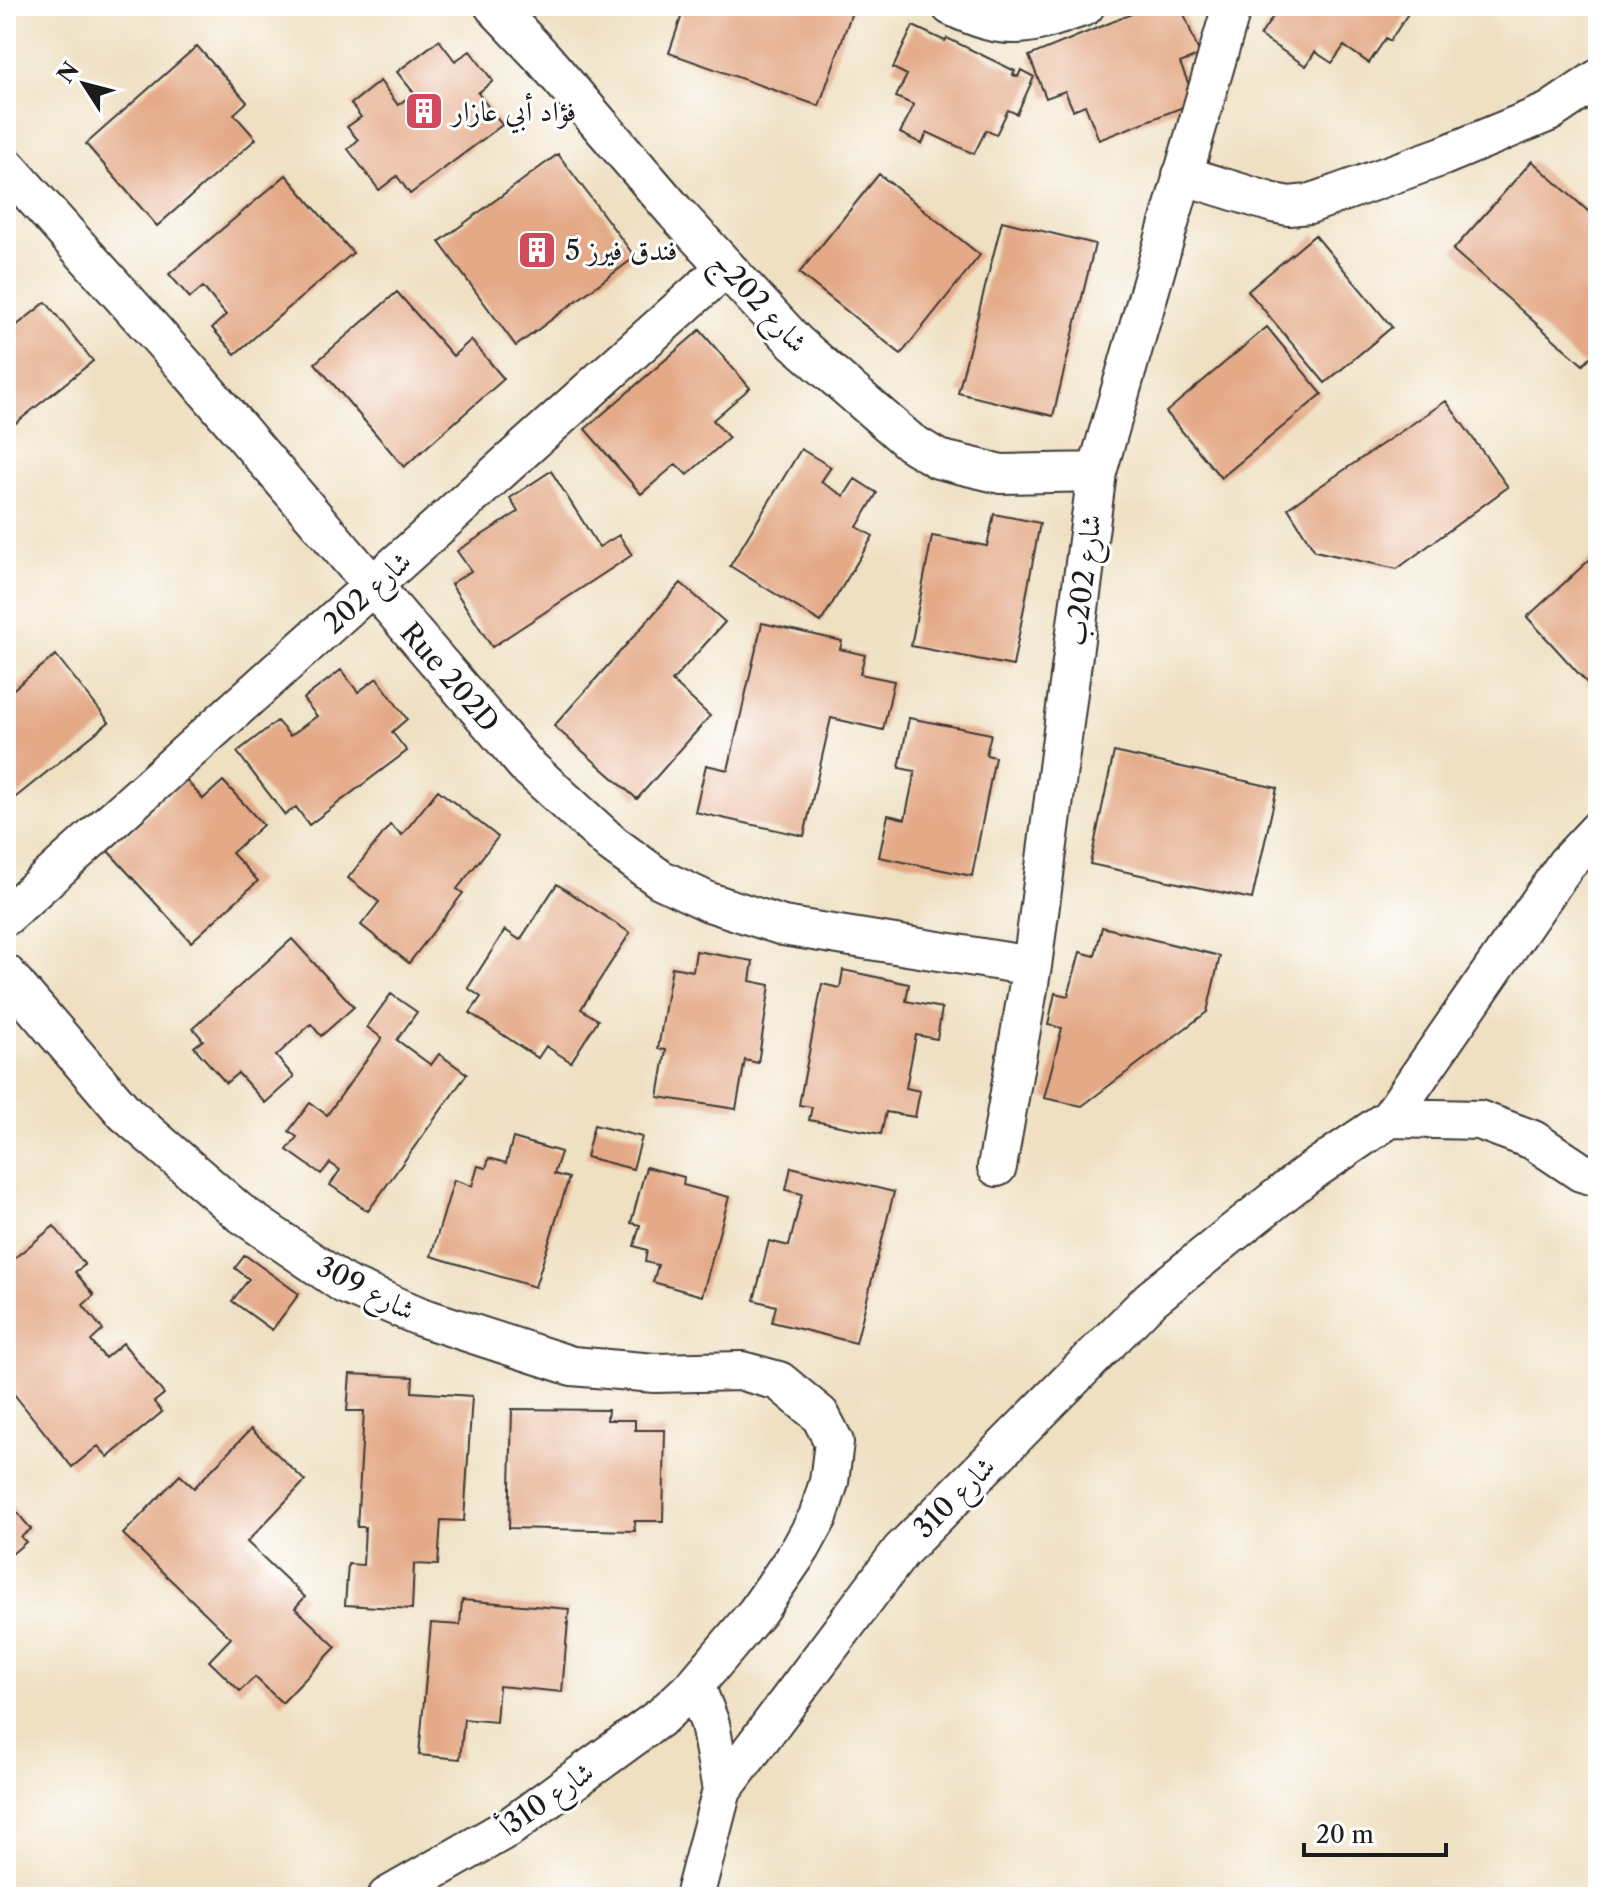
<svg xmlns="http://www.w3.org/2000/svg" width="1604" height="1903" font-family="'Libre Caslon Text',Amiri,serif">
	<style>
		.building { fill: #e4aa88 }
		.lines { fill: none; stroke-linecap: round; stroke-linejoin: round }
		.street-casing { stroke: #3c3935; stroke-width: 42 }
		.street { stroke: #fff; stroke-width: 38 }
		.labels { text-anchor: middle; stroke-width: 6; stroke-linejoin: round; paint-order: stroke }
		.poi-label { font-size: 28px; fill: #1c1c1c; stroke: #fff; text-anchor: start }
		.street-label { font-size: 28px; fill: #1c1c1c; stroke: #fff }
	</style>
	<rect width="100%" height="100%" fill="#fff"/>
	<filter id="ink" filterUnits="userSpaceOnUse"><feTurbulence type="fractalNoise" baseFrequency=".0125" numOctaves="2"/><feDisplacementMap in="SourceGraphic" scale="16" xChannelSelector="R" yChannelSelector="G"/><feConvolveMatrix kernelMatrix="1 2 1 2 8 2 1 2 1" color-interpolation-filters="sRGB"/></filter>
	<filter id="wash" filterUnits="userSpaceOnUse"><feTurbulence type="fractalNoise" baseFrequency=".006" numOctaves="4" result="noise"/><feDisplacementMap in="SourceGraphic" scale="32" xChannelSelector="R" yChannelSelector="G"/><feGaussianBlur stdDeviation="1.8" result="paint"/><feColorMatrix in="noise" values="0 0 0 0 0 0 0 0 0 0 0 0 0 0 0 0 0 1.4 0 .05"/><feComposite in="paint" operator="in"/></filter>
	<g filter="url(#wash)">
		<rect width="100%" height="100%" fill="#efe0c2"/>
		<g id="blocks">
			<path class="building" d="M685,6H854L819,106L669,53Z
				M1151,6H1181L1200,55L1180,63L1196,102L1099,140L1085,105L1073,110L1065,91L1046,98L1029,56Z
				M1280,6H1413L1390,41L1386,38L1369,63L1344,46L1332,63L1315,52L1306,66L1260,36Z
				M913,26L945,41L947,38L1015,71L1013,75L1018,77L1021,70L1034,77L1017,114L1008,110L996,135L986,130L974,154L927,132L922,144L900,133L914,105L896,97L907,75L893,68Z
				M439,40L455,61L470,51L493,81L478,93L502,125L410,194L397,176L379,190L348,149L358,140L347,127L361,117L351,104L380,81L398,105L414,93L397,72Z
				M197,46L247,102L234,114L256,139L157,226L86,144Z
				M558,154L635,257L516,346L439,242Z
				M1532,161L1598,220V348L1583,365L1453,250Z
				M879,174L980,255L901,354L799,273Z
				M286,175L353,253L235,354L212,328L226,315L203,287L190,298L169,274Z
				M1002,221L1095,244L1053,416L958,393Z
				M1315,235L1392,327L1325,383L1248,291Z
				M397,292L453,356L471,340L504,379L404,467L315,363Z
				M46,302L93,361L6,431V334Z
				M1267,327L1322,394L1221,478L1166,412Z
				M700,330L750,388L713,420L729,438L687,475L676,464L641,494L585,429Z
				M1446,401L1508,487L1397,569L1315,551L1288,508Z
				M801,449L831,467L821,482L844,496L855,479L877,493L857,527L873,536L821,622L730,566Z
				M551,471L599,547L619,535L632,555L492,647L451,584L471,571L457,551L518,512L510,498Z
				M994,514L1040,523L1013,666L911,646L932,536L987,546Z
				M1598,552V695L1527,617Z
				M681,583L725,622L672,681L710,716L637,799L554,726Z
				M762,623L842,641L840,649L865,655L860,674L894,681L883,730L831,718L804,836L695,812L706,765L728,770Z
				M56,655L109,722L6,805V695Z
				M341,670L358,692L377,678L407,719L392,732L407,751L309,825L296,807L285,815L237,752L277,721L290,736L317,716L303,699Z
				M909,718L991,734L986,755L995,757L972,876L879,857L888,815L905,819L915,771L899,768Z
				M1114,752L1277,788L1252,899L1090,864Z
				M186,780L203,799L223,781L263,825L232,853L258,881L191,942L108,851Z
				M438,790L498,837L457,889L463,893L409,963L361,925L379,902L348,878L390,825L402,835Z
				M557,884L630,933L581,1009L598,1020L571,1062L546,1046L538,1058L470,1013L481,997L468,988L505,930L520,940Z
				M1102,927L1220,956L1207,1012L1082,1106L1044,1098L1062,1028L1048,1025L1055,993L1068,996L1080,952L1095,956Z
				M292,939L354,1007L321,1036L311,1024L276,1056L294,1077L265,1103L238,1073L226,1083L194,1047L203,1040L193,1028Z
				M696,951L753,961L750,981L770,985L758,1063L745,1060L736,1109L658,1097L666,1050L658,1049L672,967L693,971Z
				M843,970L909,984L906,1001L942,1008L937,1039L916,1035L906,1088L920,1091L915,1117L886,1112L881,1134L809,1120L812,1107L799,1105L822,984L840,988Z
				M391,994L417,1012L397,1040L431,1065L439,1054L467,1074L368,1211L330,1185L340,1170L330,1163L321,1174L287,1150L297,1137L289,1131L310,1103L327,1115L382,1038L367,1027Z
				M594,1125L642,1137L633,1169L586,1157Z
				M513,1138L561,1152L554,1174L569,1178L535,1287L431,1256L454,1180L472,1186L478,1166L486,1168L489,1158L506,1163Z
				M646,1167L684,1177L683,1185L729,1197L702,1296L653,1282L658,1265L645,1262L647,1250L634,1246L640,1225L631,1223Z
				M791,1167L894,1192L856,1343L772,1322L776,1306L754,1300L769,1241L789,1246L802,1194L786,1190Z
				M54,1226L85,1265L75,1272L94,1295L83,1305L103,1330L91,1341L105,1358L123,1343L164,1394L154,1402L162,1412L108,1457L98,1446L72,1467L6,1384V1265Z
				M245,1255L299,1294L272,1330L232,1301L249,1279L235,1268Z
				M350,1374L413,1377L412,1392L472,1396L464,1521L441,1520L438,1565L414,1564L412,1609L345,1605L348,1564L363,1565L365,1527H357L364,1411H347Z
				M512,1409L608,1410L607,1420H635V1430H665L663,1521H634L635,1531L509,1528Z
				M251,1429L305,1481L247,1542L305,1597L295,1608L336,1647L282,1703L255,1677L240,1691L209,1661L231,1638L123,1534L180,1475L194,1488Z
				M6,1499L31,1529L21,1537L26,1542L6,1559Z
				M462,1600L569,1609L562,1692L499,1686L496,1722L464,1719L460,1759L419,1755L431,1623L460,1625Z"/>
		</g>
	</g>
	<g filter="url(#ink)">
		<use href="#blocks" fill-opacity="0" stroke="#3c3935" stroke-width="2"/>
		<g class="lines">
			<g class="street-casing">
				<path id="street" d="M494,6L543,58L676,213L795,342L910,442L938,459L1001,474L1097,472
					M951,6C1009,34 1028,26 1085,6
					M6,166L192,374L526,765L612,844L660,879L709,902L783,926L1032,966
					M1182,175L1273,203L1289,206L1309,204L1443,156L1549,112L1598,79
					M6,916L726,267
					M6,974L126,1114L239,1212L344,1284L421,1317L572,1366L655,1373L742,1371L779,1381L820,1415L834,1442L829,1482L818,1517L801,1548L757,1612L695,1685L662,1716L511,1826L387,1897
					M1390,1118L1566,864L1598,830
					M997,1167L1032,966L1097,472L1232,6
					M695,1685L710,1724L722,1790
					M694,1897L722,1790L901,1551L1151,1299L1229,1236L1306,1175L1390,1118L1479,1120L1533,1140L1581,1172L1598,1177"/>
			</g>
			<use href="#street" class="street"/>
		</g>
	</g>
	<defs>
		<g id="building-square" transform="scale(2)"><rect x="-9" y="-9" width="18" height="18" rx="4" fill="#d1495b" stroke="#fff"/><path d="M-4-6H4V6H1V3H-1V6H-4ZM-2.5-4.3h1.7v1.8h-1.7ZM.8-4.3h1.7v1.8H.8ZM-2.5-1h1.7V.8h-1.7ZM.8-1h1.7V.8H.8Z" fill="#fff"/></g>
	</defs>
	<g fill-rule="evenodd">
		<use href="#building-square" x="424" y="111"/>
		<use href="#building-square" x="537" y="250"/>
	</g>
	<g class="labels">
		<g class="poi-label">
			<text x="452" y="121">فؤاد أبي عازار</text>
			<text x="565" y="260">فندق فيرز 5</text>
		</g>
		<g class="street-label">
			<text transform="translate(760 302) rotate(47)" y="10">شارع 202ج</text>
			<text transform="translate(1083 580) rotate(-83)" y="10">شارع 202ب</text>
			<text transform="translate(367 592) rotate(-42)" y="10">شارع 202</text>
			<text transform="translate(450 677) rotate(49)" y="10">Rue 202D</text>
			<text transform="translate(366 1288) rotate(27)" y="10">شارع 309</text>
			<text transform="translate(954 1497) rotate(-45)" y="10">شارع 310</text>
			<text transform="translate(546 1799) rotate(-35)" y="10">شارع 310أ</text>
		</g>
	</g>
	<rect width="1604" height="1903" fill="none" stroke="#fff" stroke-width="32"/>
	<g transform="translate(84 84) rotate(306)" stroke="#ffffff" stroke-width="6" paint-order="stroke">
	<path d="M0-6L14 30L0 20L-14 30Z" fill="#1c1c1c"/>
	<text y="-12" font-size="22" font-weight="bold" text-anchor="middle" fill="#1c1c1c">N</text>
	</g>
	<path d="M1304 1843v12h142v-12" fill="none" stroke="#1c1c1c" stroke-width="4"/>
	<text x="1316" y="1843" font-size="24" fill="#1c1c1c" stroke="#ffffff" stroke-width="6" paint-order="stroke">20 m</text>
</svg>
